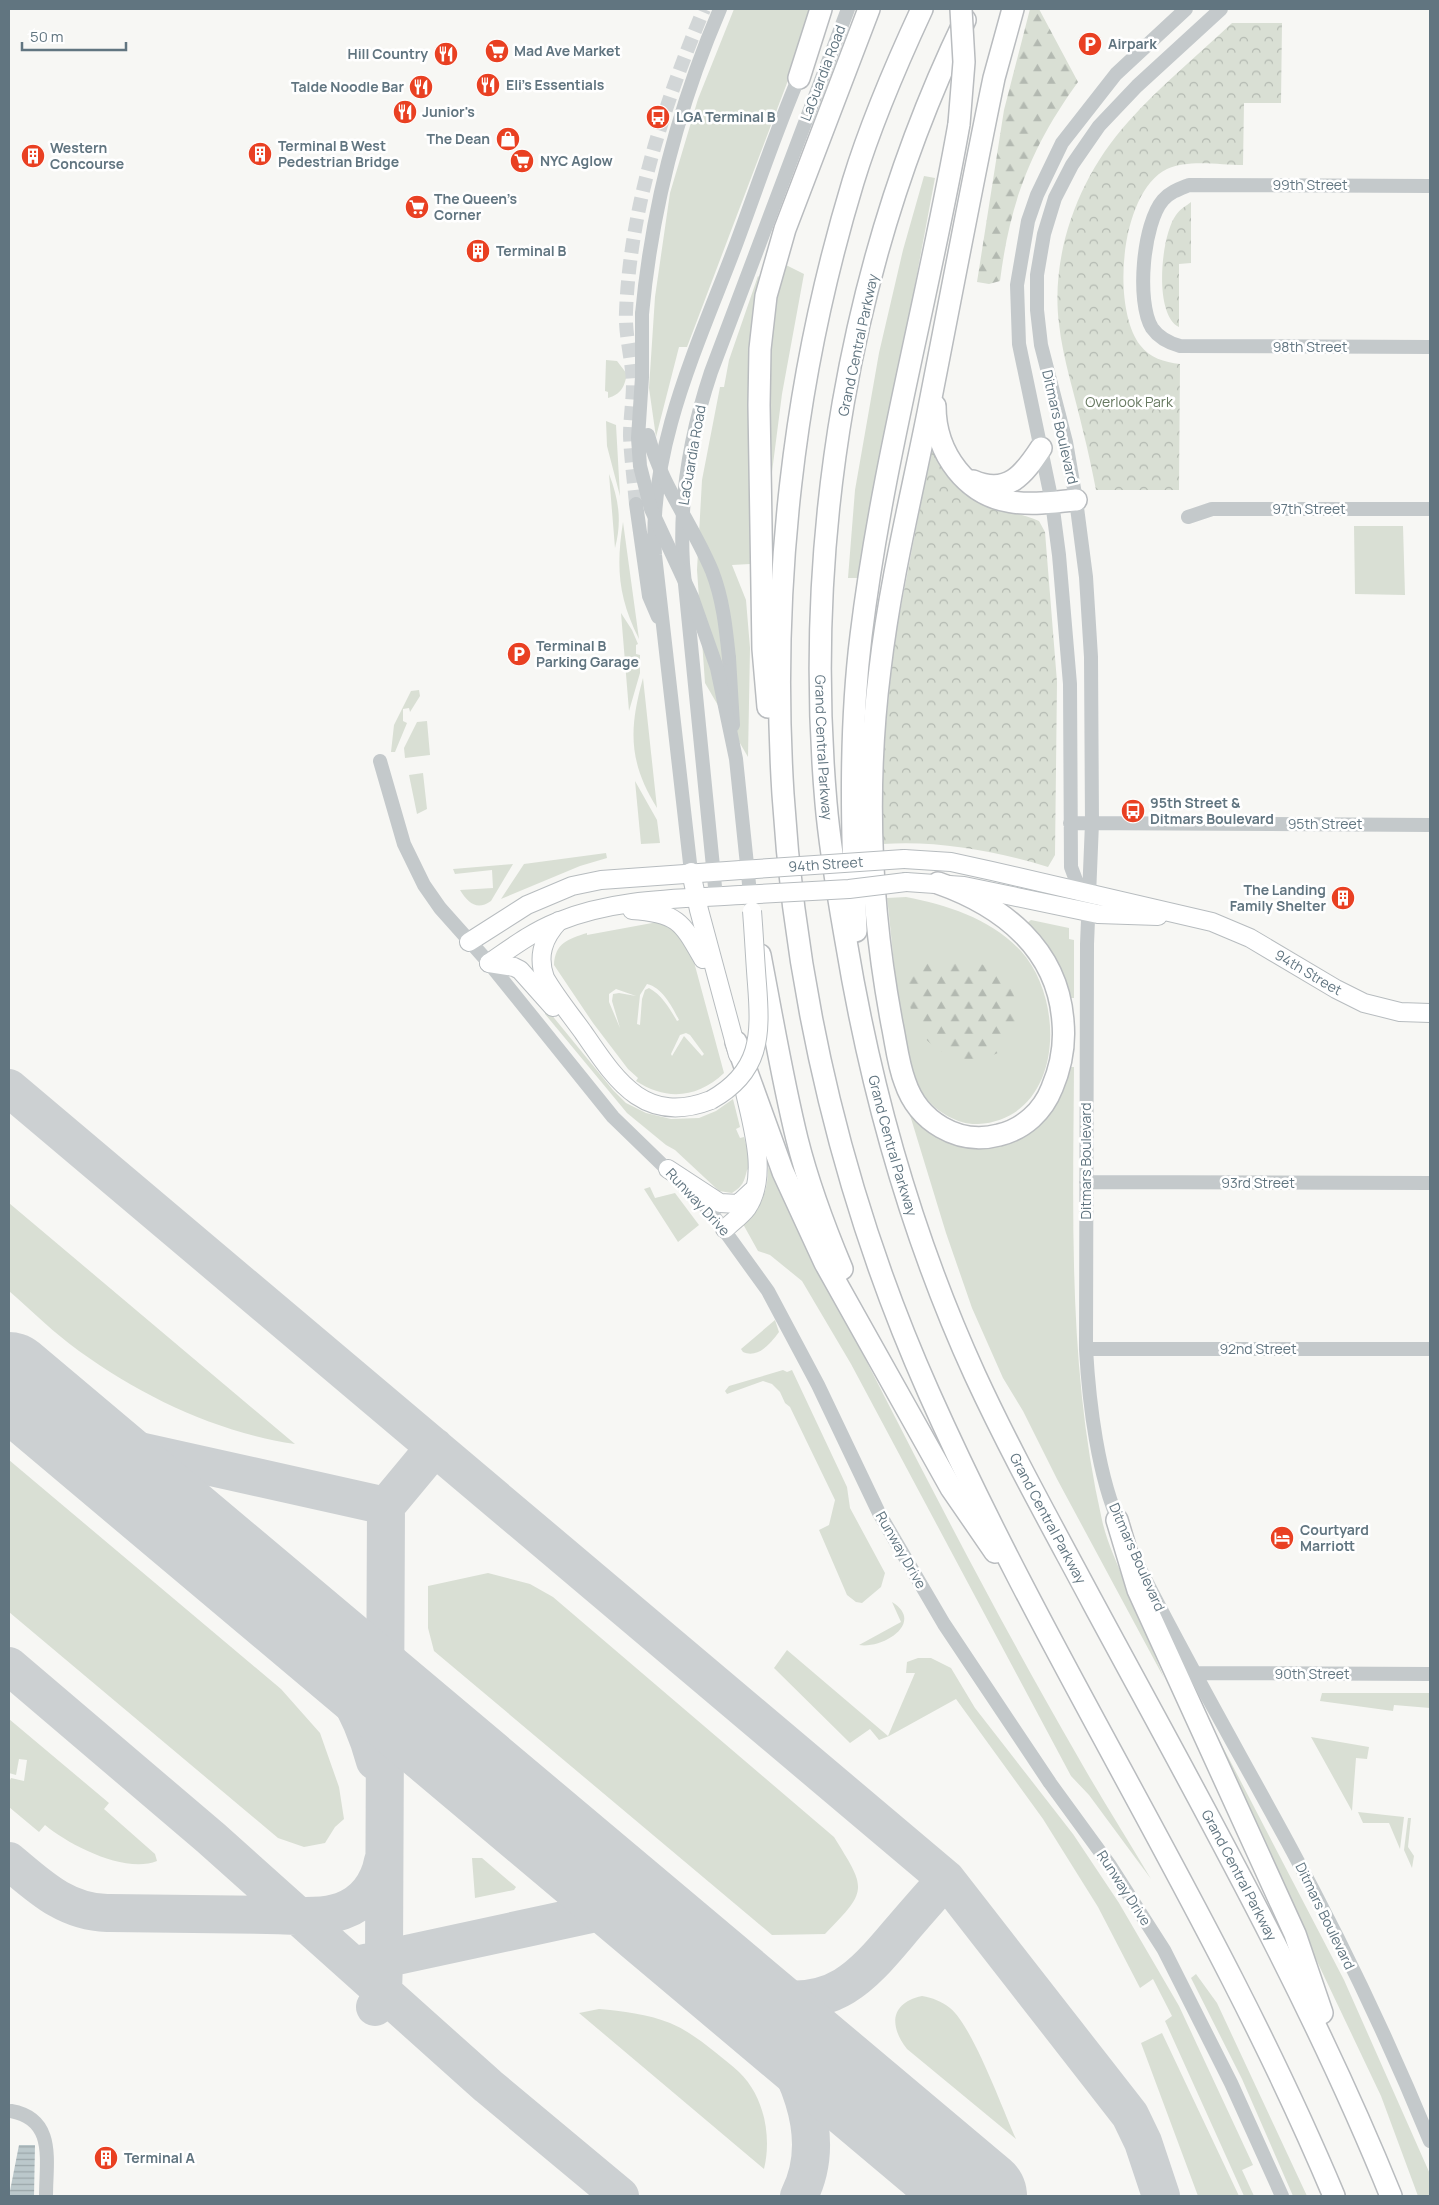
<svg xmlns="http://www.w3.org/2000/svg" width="1439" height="2205" font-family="Manrope,sans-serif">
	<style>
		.green { fill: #d9dfd4; fill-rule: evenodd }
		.forest { fill: url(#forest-firs) }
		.park { fill: url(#park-crowns) }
		.water { fill: url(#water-rules) }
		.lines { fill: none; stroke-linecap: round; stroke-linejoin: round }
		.taxiway { stroke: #ccd0d2; stroke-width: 38 }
		.runway { stroke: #ccd0d2; stroke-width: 94 }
		.minor-tunnel { stroke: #d2d6d7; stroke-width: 14; stroke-dasharray: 14 7; stroke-linecap: butt }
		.major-casing { stroke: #b7bcbf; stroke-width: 20 }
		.highway-casing { stroke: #b9bcbf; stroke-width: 24 }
		.minor { stroke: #c4c9cb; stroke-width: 14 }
		.major { stroke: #fff; stroke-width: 18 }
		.highway { stroke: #fff; stroke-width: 21 }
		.major-bridge-casing { stroke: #b7bcbf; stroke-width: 20; stroke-linecap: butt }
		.highway-bridge-casing { stroke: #b9bcbf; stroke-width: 24; stroke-linecap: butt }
		.minor-bridge { stroke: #c4c9cb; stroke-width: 14 }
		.major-bridge { stroke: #fff; stroke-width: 18 }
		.highway-bridge { stroke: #fff; stroke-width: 21 }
		.labels { text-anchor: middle; stroke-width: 5; stroke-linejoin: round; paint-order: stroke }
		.poi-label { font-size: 14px; font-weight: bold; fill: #617580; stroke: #fff; text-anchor: start }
		.street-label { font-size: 14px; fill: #617580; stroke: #fff }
		.park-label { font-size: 14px; fill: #667860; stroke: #fff }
	</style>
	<defs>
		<pattern id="forest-firs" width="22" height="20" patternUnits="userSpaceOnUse" patternTransform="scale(1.25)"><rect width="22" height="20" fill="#d9dfd4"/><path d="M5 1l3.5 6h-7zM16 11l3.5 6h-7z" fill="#b3b9b1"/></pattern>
		<pattern id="park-crowns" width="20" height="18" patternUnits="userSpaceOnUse" patternTransform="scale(1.25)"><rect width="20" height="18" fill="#d9dfd4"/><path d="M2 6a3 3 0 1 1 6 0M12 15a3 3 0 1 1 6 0" fill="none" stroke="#b3b9b1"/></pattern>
		<pattern id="water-rules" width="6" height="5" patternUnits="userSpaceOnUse" patternTransform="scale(1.25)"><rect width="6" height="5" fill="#bbc8cb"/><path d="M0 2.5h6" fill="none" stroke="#9ba7aa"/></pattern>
	</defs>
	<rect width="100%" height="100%" fill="#f7f7f4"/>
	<path class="green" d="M734,9H815L687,347H679L656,437L649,388L655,297L670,193L698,99Z
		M924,176L935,178L860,578H848L855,490L879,353L903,250Z
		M782,263L804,274L782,394L772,472H768L769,346Z
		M758,276L761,278L751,402L750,564L732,565L746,600L750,648L748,757L705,683L697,570L702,480L720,387H724L729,360Z
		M606,360L617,361L627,374C624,388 621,394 608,398V392L605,391Z
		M606,421L616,425L620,496L607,446Z
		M609,474C619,500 622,521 615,548Z
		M623,522L639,639C618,597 616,567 623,522Z
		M1354,526H1403L1405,595L1355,594Z
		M621,613L632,630L638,644L636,645V654L640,655V673L629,711Z
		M643,678L657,808C628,761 629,729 643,678Z
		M419,690L420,696L410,712L409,708L403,709V721L407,723L395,752H391L394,725L411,691Z
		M427,721L430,755L405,758L404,748L417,722Z
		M423,773L427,809L417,814L409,775Z
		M635,781L657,820L660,843L641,844Z
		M606,853L607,858L580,866L501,899L524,864Z
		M513,864L491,901C477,911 468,903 460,890L493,888L492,870L455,874L453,869Z
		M906,897C948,905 991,919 1021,951C1067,1002 1063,1119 978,1124C959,1125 938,1113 926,1098C900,1066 893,943 887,898Z
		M1031,920L1069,928V939L1074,940V998H1069L1038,936L1027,923Z
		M663,921L687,936L724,1073C698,1098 666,1101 636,1081L638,1078L628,1069L593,1023L554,965C555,943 568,939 587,933V935ZM647,984C662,987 673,1008 679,1020L677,1021C670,1009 662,995 649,988L645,990L642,999L640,1025L637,1024L640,995ZM616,989L636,996L619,993L613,994L612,1001L620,1028L609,1002V994ZM686,1033L690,1035L704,1054L702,1056L684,1036L672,1056L671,1054L680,1035Z
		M546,1008L613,1090L626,1103L646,1113L671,1119L699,1118L716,1111L733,1099L740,1127L736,1129L740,1138L744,1137L749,1156L750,1168L747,1170C744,1182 743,1186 732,1193L719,1191L675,1150L666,1145L627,1113L545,1014Z
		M1068,1067H1074C1073,1220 1068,1370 1102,1520C1107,1543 1118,1565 1127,1587C1139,1618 1152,1648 1164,1678L1057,1479L1023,1411L1003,1378L972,1308L946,1233L906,1102L1002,1143Z
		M768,1167C869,1365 967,1565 1078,1757C1101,1798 1127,1838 1151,1879L1089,1795L1071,1776L851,1364L802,1281L770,1255L758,1251L743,1224C761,1205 768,1194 768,1167Z
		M650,1187L655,1198L675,1193L699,1225L678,1242L644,1189Z
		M9,1203L295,1444C216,1432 143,1397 79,1351C54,1333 32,1311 9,1291Z
		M775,1320L779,1332C771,1343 758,1359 743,1352L741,1349Z
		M783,1370L787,1372L792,1370L847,1487L850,1508L885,1573L881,1587L862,1603L856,1602L847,1595L819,1530L829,1525L835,1500L790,1407L785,1403L780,1392L772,1384L763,1381L727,1394L725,1391L729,1386Z
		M9,1460L281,1689L320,1733L339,1787L344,1819L335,1827L325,1843L304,1847L278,1838L9,1612Z
		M488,1573L530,1584L553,1597L834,1837C866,1889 869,1889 825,1934L772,1935L434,1651L428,1628V1586Z
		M892,1602C925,1622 884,1649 859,1645L901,1622Z
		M787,1650L888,1736L915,1673H906L907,1662L918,1658H931L951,1668L975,1708L1073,1834L1119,1903L1179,2006L1253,2165L1242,2170L1254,2196H1244L1165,2021L1172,2016L1153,1979L1140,1988L1098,1907L1043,1819L956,1699L889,1736L879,1740L870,1729L850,1743L774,1668Z
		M1322,1693H1430V1708L1394,1705L1393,1711L1320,1701Z
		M9,1719L109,1803L104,1809L155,1854L157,1861C125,1874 69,1845 45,1825L39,1832L9,1807V1782L11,1778L24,1781L27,1760L19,1759L16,1775L9,1773Z
		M1213,1728L1344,1980L1430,2174V2196H1418L1381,2096L1210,1736Z
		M1311,1737L1369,1747L1367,1759L1356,1758L1352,1811Z
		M1358,1812L1404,1817L1400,1849L1389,1823H1363Z
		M1408,1818H1411L1408,1847L1414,1856L1412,1868L1404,1850Z
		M472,1858H482L516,1887L514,1890L475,1898Z
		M1196,1974L1217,2003L1307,2196H1293L1242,2079L1191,1978Z
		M922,1996C933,1998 941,2001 950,2008C973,2027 1002,2108 1016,2139L907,2049C889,2026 890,2003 922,1996Z
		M599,2009C622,2011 648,2014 670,2023C687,2030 701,2041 715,2052C723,2059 732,2065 739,2072C764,2096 772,2136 764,2169L579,2013Z
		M1162,2033L1239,2196H1198L1141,2043Z"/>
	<path class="forest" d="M1030,9H1039L1078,82C1031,147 1010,202 1000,281L989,284L977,282L1004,110Z
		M939,959L979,963L1000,972L1009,985L1018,1004L1014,1030L1000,1052L973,1064C925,1049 913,1034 906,984L917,966Z"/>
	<path class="park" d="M1232,23H1282L1281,103H1244L1243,165C1220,165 1188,159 1167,169C1120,192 1111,307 1140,345C1150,358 1164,362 1180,364L1179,490H1096C1092,470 1088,450 1083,431C1075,395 1063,360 1059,324C1050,252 1080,175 1128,122C1159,87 1198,55 1232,23Z
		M1191,202V263L1179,264V327C1153,314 1161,235 1176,215C1180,209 1186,206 1191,202Z
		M931,450C940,458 948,478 961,490C982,509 1014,510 1039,521L1045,532L1057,682L1055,855L1048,867C997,851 936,840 883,844L882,763L894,643Z"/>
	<path class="water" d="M19,2145H35L34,2196H9Z"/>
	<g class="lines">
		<path class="taxiway" d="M9,1088L946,1879L1130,2115L1143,2142L1161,2196
			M27,1394L95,1433L135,1450L386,1506
			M292,1618C330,1661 360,1705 375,1761
			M9,1666L211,1838L488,2086L620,2196
			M9,1861C39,1886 65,1912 107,1913C160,1914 213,1914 267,1915C290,1915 320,1919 342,1911C365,1903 379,1883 383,1861
			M360,1964L633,1905
			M723,1981C738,1987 754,1995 770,1998C834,2008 861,1978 898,1934C914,1915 930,1897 946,1879
			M375,2007L383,1993L384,1959L386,1506L435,1447
			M759,2012C793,2064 831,2133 799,2196"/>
		<path class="runway" d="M9,1379L980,2196"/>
		<path class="minor-tunnel" d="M636,504C634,481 631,459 630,436C630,418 633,401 633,383C632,359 625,336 626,312C630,208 664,104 704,9"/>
		<g class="major-casing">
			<g id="major">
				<path id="s1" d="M904,859L951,862L992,871L1212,922L1250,938L1336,989L1364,1003L1400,1012L1430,1013"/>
				<path d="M691,872L699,910L738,1055"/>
				<path d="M906,882L964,886L1098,914L1158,916"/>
				<path d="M632,910C678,913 682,922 703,959"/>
				<path d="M559,921C543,938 537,956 545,978C556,997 570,1014 583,1032C616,1080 644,1126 711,1100"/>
				<path d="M469,942L527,905L572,886L601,880L741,870"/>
				<path d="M489,963C511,948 532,932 557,922C615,898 680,899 741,895"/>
				<path d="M489,963L514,967L520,970L553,1007"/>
				<path d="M668,1169L720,1203L738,1204L752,1191"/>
				<path d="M725,1229C732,1222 741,1216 747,1208C770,1175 750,1119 743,1083"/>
			</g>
		</g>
		<g class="highway-casing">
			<g id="highway">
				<path d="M922,9C896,65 871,123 853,182C733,577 761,1016 929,1393C1051,1667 1218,1919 1334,2196"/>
				<path id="s2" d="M965,20C849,260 803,538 826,803C830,850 838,895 846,941C871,1092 912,1237 975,1375C1011,1453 1053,1528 1093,1603C1198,1798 1308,1991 1391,2196"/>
				<path d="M799,78L821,9"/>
				<path d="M935,406C935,429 942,451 957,470C989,510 1030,505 1076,500"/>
				<path d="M973,481C1008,496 1024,474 1041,448"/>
				<path d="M768,707L763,649L759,405L760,349L766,296L785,229L869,9"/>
				<path d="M938,883C1003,906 1058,949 1063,1022C1065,1044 1061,1067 1052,1088C1043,1111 1024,1129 999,1135C958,1146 918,1121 905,1082C898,1064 896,1043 892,1024C870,907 865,787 880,669C890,583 911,498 928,413C950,301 971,189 994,78L1013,9"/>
				<path d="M856,931C852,833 849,733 861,636C882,463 929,295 959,124"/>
				<path d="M760,955C772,1017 782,1078 797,1139C808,1183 824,1226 842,1269"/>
				<path d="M736,1042L783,1172L825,1263L951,1488L995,1552"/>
				<path d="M1117,1520L1138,1590L1295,1934L1322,2013"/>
			</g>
		</g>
		<path class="minor" d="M1430,186L1189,185C1179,189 1170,192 1163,200C1143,223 1136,302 1152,328C1159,338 1169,343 1180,346L1430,347
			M642,314C652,207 678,107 720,9
			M636,504L649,596L658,617
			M1188,517L1212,509H1430
			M729,658L733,725
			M380,761L404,844L424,885L440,908L489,963L613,1117L711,1212L768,1291L818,1385L879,1513L944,1624L1050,1783L1109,1864L1164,1950L1231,2083L1282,2196
			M1070,823L1430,825
			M691,872L655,555C648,448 698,345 735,247C757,188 777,127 802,70
			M716,897L683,564C679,498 690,435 711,372L848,9
			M1083,899L1071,867L1070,684L1059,555L1052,502L1019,344L1017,285L1028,221L1037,195L1062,143L1116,74L1186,9
			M1086,1182L1430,1183
			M1086,1349H1430
			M1121,1527C1098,1478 1089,1403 1086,1349L1087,944L1092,823L1091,657L1086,577L1076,500L1066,442L1041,345L1037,310V275L1044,234L1055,198L1072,165L1099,126L1137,86L1221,9
			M1138,1565C1185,1659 1237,1749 1287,1841C1340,1938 1388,2039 1430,2141
			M1194,1673L1430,1674
			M11,2111C56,2119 46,2161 46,2196"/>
		<use href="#major" class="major"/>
		<use href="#highway" class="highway"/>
		<g class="major-bridge-casing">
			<g id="major-bridge">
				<path id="s3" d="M741,870L904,859"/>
				<path d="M741,895L849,889L906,882"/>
				<path d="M711,1100C761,1072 761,1036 757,984C755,960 754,935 752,911"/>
			</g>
		</g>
		<g class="highway-bridge-casing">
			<path id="highway-bridge" d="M959,124L964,62L961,9"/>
		</g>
		<path class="minor-bridge" d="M642,314V377L638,438L640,466L651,509L692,597L717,668L736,759L751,903
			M648,435C662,487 692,523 712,571C723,599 726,629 729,658"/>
		<use href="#major-bridge" class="major-bridge"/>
		<use href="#highway-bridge" class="highway-bridge"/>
	</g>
	<defs>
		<g id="parking-disc" transform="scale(1.25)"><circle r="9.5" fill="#e94022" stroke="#fff"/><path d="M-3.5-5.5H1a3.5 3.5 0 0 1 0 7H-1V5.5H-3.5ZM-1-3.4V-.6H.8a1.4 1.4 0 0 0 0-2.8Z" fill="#fff"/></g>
		<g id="supermarket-disc" transform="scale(1.25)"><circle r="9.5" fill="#e94022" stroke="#fff"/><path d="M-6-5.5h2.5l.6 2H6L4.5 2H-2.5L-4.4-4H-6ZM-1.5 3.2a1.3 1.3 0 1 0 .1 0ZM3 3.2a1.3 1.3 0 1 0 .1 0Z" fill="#fff"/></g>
		<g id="restaurant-disc" transform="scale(1.25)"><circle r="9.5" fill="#e94022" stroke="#fff"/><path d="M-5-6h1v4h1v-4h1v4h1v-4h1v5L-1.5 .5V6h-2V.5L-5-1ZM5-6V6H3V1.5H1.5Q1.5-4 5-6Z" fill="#fff"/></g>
		<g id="bus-disc" transform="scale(1.25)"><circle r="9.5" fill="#e94022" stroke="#fff"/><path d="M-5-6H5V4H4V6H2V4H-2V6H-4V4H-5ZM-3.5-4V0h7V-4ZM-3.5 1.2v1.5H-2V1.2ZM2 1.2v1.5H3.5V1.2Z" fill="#fff"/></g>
		<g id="shop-disc" transform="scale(1.25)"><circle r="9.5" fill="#e94022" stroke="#fff"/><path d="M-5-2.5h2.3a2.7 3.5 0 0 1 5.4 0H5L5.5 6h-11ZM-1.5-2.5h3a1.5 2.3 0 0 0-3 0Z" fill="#fff"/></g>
		<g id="building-disc" transform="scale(1.25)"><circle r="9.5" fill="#e94022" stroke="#fff"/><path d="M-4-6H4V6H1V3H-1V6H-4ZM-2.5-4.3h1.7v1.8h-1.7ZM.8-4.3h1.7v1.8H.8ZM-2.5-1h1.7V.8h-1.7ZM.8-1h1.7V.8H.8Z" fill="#fff"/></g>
		<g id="hotel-disc" transform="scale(1.25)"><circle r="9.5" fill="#e94022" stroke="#fff"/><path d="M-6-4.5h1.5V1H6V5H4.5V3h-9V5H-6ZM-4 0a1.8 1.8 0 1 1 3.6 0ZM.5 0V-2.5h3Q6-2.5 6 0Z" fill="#fff"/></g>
	</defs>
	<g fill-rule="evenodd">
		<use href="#parking-disc" x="1090" y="44"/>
		<use href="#supermarket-disc" x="497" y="51"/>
		<use href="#restaurant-disc" x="446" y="54"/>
		<use href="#restaurant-disc" x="488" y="85"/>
		<use href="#restaurant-disc" x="421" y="87"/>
		<use href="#restaurant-disc" x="405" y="112"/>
		<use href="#bus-disc" x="658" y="117"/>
		<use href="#shop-disc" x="508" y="139"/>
		<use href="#building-disc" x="260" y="154"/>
		<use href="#building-disc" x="33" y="156"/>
		<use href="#supermarket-disc" x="522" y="161"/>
		<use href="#supermarket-disc" x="417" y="207"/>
		<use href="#building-disc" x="478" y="251"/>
		<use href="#parking-disc" x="519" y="654"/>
		<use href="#bus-disc" x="1133" y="811"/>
		<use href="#building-disc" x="1343" y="898"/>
		<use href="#hotel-disc" x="1282" y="1538"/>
		<use href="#building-disc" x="106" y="2158"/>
	</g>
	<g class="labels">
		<g class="poi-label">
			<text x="1108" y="49">Airpark</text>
			<text x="514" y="56">Mad Ave Market</text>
			<text x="428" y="59" text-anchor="end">Hill Country</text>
			<text x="506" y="90">Eli's Essentials</text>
			<text x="404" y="92" text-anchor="end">Talde Noodle Bar</text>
			<text x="422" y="117">Junior's</text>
			<text x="676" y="122">LGA Terminal B</text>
			<text x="490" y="144" text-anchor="end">The Dean</text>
			<text x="278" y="151">Terminal B West<tspan x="278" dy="16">Pedestrian Bridge</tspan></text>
			<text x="50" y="153">Western<tspan x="50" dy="16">Concourse</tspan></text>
			<text x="540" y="166">NYC Aglow</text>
			<text x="434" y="204">The Queen’s<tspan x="434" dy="16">Corner</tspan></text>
			<text x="496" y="256">Terminal B</text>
			<text x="536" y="651">Terminal B<tspan x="536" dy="16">Parking Garage</tspan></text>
			<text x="1150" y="808">95th Street &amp;<tspan x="1150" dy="16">Ditmars Boulevard</tspan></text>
			<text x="1326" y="895" text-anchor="end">The Landing<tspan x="1326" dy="16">Family Shelter</tspan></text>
			<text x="1300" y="1535">Courtyard<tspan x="1300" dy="16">Marriott</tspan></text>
			<text x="124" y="2163">Terminal A</text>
		</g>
		<g class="street-label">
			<text transform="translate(823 73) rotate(-69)" y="5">LaGuardia Road</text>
			<text x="1310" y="190">99th Street</text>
			<text transform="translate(858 345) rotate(-78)" y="5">Grand Central Parkway</text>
			<text x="1310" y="352">98th Street</text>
			<text transform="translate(1060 427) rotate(77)" y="5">Ditmars Boulevard</text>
			<text transform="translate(692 455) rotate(-80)" y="5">LaGuardia Road</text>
			<text x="1309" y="514">97th Street</text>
			<text dy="5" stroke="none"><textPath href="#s2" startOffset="749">Grand Central Parkway</textPath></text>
			<text x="1325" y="829">95th Street</text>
			<text dy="5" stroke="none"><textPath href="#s3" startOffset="85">94th Street</textPath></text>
			<text dy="5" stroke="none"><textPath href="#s1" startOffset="424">94th Street</textPath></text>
			<text dy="5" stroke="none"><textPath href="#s2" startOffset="1154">Grand Central Parkway</textPath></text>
			<text transform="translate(1086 1161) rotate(-90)" y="5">Ditmars Boulevard</text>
			<text x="1258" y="1188">93rd Street</text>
			<text transform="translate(698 1202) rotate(47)" y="5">Runway Drive</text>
			<text x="1258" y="1354">92nd Street</text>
			<text dy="5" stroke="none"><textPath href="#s2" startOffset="1559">Grand Central Parkway</textPath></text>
			<text transform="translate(901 1550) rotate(60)" y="5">Runway Drive</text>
			<text transform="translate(1137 1557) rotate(66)" y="5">Ditmars Boulevard</text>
			<text x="1312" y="1679">90th Street</text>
			<text dy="5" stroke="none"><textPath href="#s2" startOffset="1964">Grand Central Parkway</textPath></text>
			<text transform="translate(1124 1888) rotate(57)" y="5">Runway Drive</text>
			<text transform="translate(1325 1916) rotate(64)" y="5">Ditmars Boulevard</text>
		</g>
		<g class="park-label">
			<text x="1129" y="407">Overlook Park</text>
		</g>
	</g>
	<rect width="1439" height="2205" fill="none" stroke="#617580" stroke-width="20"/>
	<path d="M22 42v8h104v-8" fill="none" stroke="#617580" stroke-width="2.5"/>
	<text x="30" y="42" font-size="15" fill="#617580" stroke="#ffffff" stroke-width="4" paint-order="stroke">50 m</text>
</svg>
